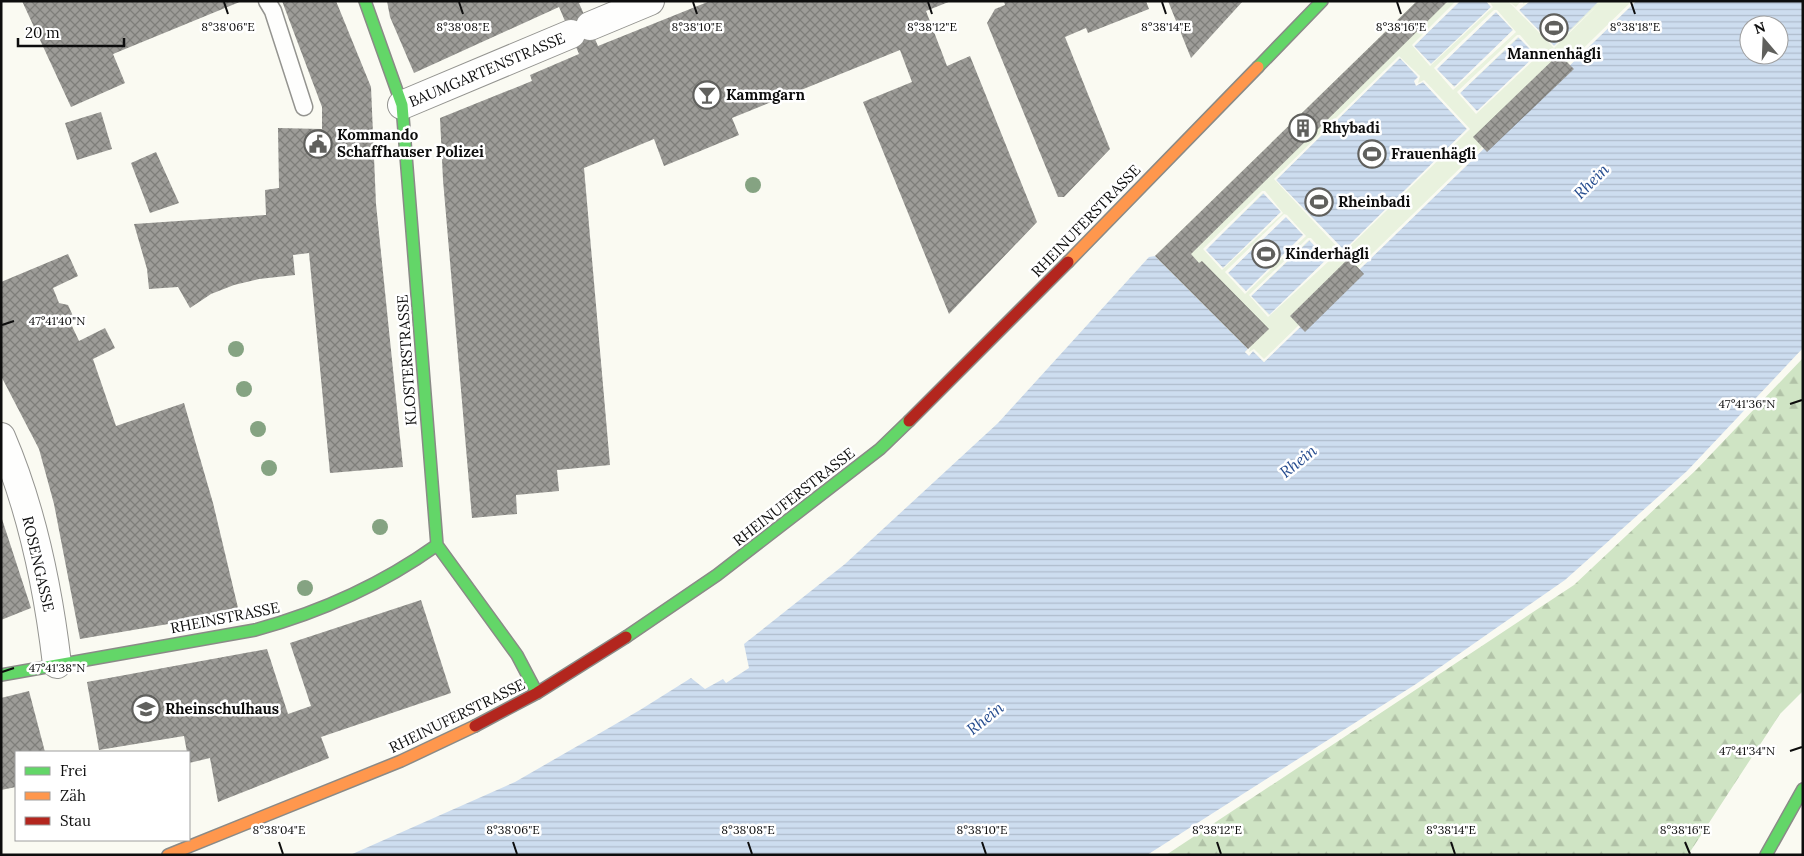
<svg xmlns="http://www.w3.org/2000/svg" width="1804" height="856" font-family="Lora,serif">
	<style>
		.forest { fill: url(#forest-firs) }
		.pitch { fill: #e9f2de }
		.water { fill: url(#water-rules); fill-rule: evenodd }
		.pier { fill: #fafaf2; fill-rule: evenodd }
		.building { fill: url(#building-cross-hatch) }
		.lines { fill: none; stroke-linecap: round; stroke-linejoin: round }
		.lane-casing { stroke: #949490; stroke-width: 19 }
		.street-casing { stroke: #949490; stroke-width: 30 }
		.fast-casing { stroke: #8a8a87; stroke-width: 14 }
		.slow-casing { stroke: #8a8a87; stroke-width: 14 }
		.jam-casing { stroke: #8a8a87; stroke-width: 14 }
		.lane { stroke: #fefefd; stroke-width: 16 }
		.street { stroke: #fefefd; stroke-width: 28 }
		.fast { stroke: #63d668; stroke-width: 11 }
		.slow { stroke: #ff974d; stroke-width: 11 }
		.jam { stroke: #b3261e; stroke-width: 11 }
		.tree { fill: #85a382 }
		.ticks { fill: none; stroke: #0d0d0d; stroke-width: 2 }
		.labels { text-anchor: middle; stroke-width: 5; stroke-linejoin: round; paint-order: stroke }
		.poi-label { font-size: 15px; font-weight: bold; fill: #0d0d0d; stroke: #fff; text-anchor: start }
		.street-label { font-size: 15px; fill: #0d0d0d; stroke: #fff }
		.water-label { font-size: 16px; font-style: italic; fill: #274d8f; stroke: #fff }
		.ticks-label { font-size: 12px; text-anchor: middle; fill: #0d0d0d; stroke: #fff; stroke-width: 5; stroke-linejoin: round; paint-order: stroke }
	</style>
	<defs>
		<pattern id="forest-firs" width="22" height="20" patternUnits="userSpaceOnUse" patternTransform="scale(1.25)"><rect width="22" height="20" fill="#cfe4c4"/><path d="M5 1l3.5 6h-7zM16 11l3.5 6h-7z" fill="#b1c2a7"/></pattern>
		<pattern id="water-rules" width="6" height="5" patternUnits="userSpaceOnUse" patternTransform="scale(1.25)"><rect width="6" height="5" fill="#cdddef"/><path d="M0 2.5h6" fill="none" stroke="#afbccc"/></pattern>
		<pattern id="building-cross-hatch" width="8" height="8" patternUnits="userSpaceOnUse" patternTransform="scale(1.25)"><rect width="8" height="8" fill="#9d9c98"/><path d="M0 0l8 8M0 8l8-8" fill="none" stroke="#7e7e7a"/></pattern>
	</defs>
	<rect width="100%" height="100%" fill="#fafaf2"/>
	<path class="forest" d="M1803,358V691L1780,714L1688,855H1166L1574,585L1696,470Z"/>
	<path class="pitch" d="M1417,1H1636L1264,362L1249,356L1155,256Z"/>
	<path class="water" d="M1460,1H1486L1491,7L1431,64L1414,46Z
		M1530,1H1599L1554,46L1519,10Z
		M1636,1H1803V348L1687,471L1565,580L1416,684L1147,855H350L515,782L640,710L691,678L705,689L723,679L726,683L749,668L744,644L845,564L998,423L1149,257L1155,256L1248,349L1245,352L1249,355L1253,351L1264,362ZM1749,25H1779V55H1749Z
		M1496,12L1513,30L1455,87L1436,69Z
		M1519,37L1536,55L1477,112L1460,93Z
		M1400,58L1418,77L1416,85L1423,82L1467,129L1344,251L1276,180Z
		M1264,193L1281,212L1223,268L1205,250Z
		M1285,216L1304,235L1246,292L1228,273Z
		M1310,240L1327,259L1270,315L1251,296Z"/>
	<path class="pier" d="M1456,1H1460L1414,46L1431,64L1491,7L1486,1H1489L1493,7L1430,66L1412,45Z
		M1508,1L1516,7L1521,1H1523V4L1530,1L1519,10L1554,46L1602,1L1554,48Z
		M1632,1H1636L1264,362L1253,351L1249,356L1245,352L1248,349L1155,256L1157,254L1250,347L1249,352L1254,349L1264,359Z
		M1494,10H1497L1516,32L1453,90L1434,68ZM1496,12L1513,30L1454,87L1437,69Z
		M1517,35H1520L1538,56L1476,114L1457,92ZM1518,37L1536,55L1477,111L1460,93Z
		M1399,56L1420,76L1418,83L1424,80L1470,129L1343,253L1274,179ZM1400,58L1418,77L1414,81L1416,86L1423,82L1467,129L1344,250L1276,180Z
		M1262,191H1265L1283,213L1222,270L1203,249ZM1263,193L1281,212L1223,268L1206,250Z
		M1284,214L1287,215L1306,236L1245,294L1225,272ZM1286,217L1303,235L1246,291L1228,273Z
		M1308,238H1311L1330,260L1268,317L1249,295ZM1309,240L1327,259L1269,315L1251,296Z"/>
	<path class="building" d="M22,1H242L113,54L125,83L71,107Z
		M282,1H336L371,87L376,204L403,467L330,473L309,253L293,255L295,275L259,279L234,285L211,294L190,308L178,287L149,289L147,269L134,224L266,215L265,190L279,188L278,128L322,129V107Z
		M387,1H584L579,3L598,46L710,1H951L926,11L947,66L970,56L1037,222L949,314L863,102L912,82L900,50L732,118L739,135L664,166L654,139L584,168L610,465L557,470L559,491L516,495L517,514L472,518L443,180L440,118L532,81L530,75L579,54L559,7L414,73L390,17Z
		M1004,1H1146L1149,9L1088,33L1086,28L1065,37L1110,149L1064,197H1058L987,23L995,9L1005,5Z
		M1168,1H1243L1191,58Z
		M1417,1H1448L1191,254L1199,263L1202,261L1269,329L1248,349L1155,256Z
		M1559,54L1574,69L1487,152L1473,137Z
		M101,112L112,149L77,160L65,123Z
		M156,152L179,203L150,213L131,163Z
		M68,254L78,276L53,288L59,303L68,305L73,316L71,324L79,341L105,328L115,348L93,359L116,426L184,403L213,503L239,612L80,639L54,504L39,449L1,376V282Z
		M1349,258L1364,274L1305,332L1290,316Z
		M1,516L31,608L1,620Z
		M421,600L451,693L321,737L329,758L218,802L210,758L189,763L184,736L99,750L87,682L267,649L288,714L311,706L290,643Z
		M29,691L45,752H16V787L1,790V698Z"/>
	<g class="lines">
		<g class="lane-casing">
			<path id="lane" d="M267,1L273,11L304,107"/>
		</g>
		<g class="street-casing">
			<path id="street" d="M590,26L650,1
				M402,105L571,34
				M1,437C32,509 48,587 57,664"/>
		</g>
		<g class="fast-casing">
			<path id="fast" d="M365,1L402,105L437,545L517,655L537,693
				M1258,67L1322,1
				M626,637L717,575L880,449L909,421
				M1,675L255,630C321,612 381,585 437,545
				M1766,855L1803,789"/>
		</g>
		<g class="slow-casing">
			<path id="slow" d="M1068,262L1258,67
				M168,855L401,761L475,726"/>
		</g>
		<g class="jam-casing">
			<path id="jam" d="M909,421L1068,262
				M475,726L537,693L626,637"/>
		</g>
		<use href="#lane" class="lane"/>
		<use href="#street" class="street"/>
		<use href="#fast" class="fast"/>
		<use href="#slow" class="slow"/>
		<use href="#jam" class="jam"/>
	</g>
	<g class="tree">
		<circle cx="753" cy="185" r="8"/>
		<circle cx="236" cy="349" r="8"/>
		<circle cx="244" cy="389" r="8"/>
		<circle cx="258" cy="429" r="8"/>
		<circle cx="269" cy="468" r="8"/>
		<circle cx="380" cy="527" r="8"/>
		<circle cx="305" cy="588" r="8"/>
	</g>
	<path class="ticks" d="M224,2L228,14M459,2L463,14M693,2L697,14M928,2L932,14M1162,2L1166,14M1397,2L1401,14M1631,2L1635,14M2,325L14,321M1790,404L1802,400M2,672L14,668M1790,751L1802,747M279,842L283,854M513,842L517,854M748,842L752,854M982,842L986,854M1217,842L1221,854M1451,842L1455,854M1685,842L1690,854"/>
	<defs>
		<g id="stadium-ring" transform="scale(1.4375)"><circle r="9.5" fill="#fff" stroke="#60605d" stroke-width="1.5"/><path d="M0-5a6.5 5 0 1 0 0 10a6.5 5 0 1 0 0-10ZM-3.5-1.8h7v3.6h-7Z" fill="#60605d"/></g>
		<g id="bar-ring" transform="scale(1.4375)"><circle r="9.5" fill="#fff" stroke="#60605d" stroke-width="1.5"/><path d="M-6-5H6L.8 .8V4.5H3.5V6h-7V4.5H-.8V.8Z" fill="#60605d"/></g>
		<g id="building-ring" transform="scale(1.4375)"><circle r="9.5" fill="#fff" stroke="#60605d" stroke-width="1.5"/><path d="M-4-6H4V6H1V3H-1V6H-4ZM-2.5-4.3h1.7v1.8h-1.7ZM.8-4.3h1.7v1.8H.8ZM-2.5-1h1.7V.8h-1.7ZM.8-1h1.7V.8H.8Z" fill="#60605d"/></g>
		<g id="civic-ring" transform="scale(1.4375)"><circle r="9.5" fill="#fff" stroke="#60605d" stroke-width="1.5"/><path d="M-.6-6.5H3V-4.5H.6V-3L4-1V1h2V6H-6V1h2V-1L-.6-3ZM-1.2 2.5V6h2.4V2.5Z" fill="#60605d"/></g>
		<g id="school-ring" transform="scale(1.4375)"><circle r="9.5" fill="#fff" stroke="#60605d" stroke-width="1.5"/><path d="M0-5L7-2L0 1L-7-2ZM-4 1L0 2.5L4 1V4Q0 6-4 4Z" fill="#60605d"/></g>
	</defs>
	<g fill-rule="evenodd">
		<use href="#stadium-ring" x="1554" y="28"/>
		<use href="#bar-ring" x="707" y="95"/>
		<use href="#building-ring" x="1303" y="128"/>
		<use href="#civic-ring" x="318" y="144"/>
		<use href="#stadium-ring" x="1372" y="154"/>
		<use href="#stadium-ring" x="1319" y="202"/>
		<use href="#stadium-ring" x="1266" y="254"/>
		<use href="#school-ring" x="146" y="709"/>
	</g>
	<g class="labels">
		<g class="poi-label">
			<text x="1554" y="59" text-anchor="middle">Mannenhägli</text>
			<text x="726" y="100">Kammgarn</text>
			<text x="1322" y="133">Rhybadi</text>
			<text x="337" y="140">Kommando<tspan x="337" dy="17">Schaffhauser Polizei</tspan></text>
			<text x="1391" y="159">Frauenhägli</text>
			<text x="1338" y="207">Rheinbadi</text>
			<text x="1285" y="259">Kinderhägli</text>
			<text x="165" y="714">Rheinschulhaus</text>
		</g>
		<g class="street-label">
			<text transform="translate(487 70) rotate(-23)" y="5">BAUMGARTENSTRASSE</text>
			<text transform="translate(1086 221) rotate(-46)" y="5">RHEINUFERSTRASSE</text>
			<text transform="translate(407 360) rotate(-94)" y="5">KLOSTERSTRASSE</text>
			<text transform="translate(794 497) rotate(-38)" y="5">RHEINUFERSTRASSE</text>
			<text transform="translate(38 564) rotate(77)" y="5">ROSENGASSE</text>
			<text transform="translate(225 618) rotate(-11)" y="5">RHEINSTRASSE</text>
			<text transform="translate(457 716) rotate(-26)" y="5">RHEINUFERSTRASSE</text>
		</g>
		<g class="water-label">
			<text transform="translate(1591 181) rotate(-45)" y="6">Rhein</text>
			<text transform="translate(1298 461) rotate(-39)" y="6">Rhein</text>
			<text transform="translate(985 718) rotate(-39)" y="6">Rhein</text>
		</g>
	</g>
	<g class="ticks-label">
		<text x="228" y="31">8°38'06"E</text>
		<text x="463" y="31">8°38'08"E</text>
		<text x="697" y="31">8°38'10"E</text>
		<text x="932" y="31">8°38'12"E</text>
		<text x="1166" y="31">8°38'14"E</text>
		<text x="1401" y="31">8°38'16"E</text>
		<text x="1635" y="31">8°38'18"E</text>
		<text x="57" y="325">47°41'40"N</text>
		<text x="1747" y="408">47°41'36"N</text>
		<text x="57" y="672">47°41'38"N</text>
		<text x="1747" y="755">47°41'34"N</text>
		<text x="279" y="834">8°38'04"E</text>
		<text x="513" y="834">8°38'06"E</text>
		<text x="748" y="834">8°38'08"E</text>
		<text x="982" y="834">8°38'10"E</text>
		<text x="1217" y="834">8°38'12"E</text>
		<text x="1451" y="834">8°38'14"E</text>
		<text x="1685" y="834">8°38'16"E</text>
	</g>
	<rect width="1804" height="856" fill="none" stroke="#0d0d0d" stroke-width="5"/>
	<rect x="15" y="751" width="175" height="90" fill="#ffffff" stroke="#9e9e9e"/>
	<rect x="25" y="767" width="25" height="8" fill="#63d668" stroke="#9e9e9e"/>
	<text x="60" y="776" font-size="15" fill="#0d0d0d">Frei</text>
	<rect x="25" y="792" width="25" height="8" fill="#ff974d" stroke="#9e9e9e"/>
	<text x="60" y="801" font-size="15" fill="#0d0d0d">Zäh</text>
	<rect x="25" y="817" width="25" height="8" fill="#b3261e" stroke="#9e9e9e"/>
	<text x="60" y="826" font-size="15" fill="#0d0d0d">Stau</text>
	<g transform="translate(1764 40) rotate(341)"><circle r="24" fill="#ffffff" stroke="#9e9e9e"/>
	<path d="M0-4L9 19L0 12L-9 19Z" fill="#60605d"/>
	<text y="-8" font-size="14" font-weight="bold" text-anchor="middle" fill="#0d0d0d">N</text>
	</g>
	<path d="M18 38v8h106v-8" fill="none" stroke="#0d0d0d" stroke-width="2.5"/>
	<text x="25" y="38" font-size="15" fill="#0d0d0d" stroke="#ffffff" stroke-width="4" paint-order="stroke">20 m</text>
</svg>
